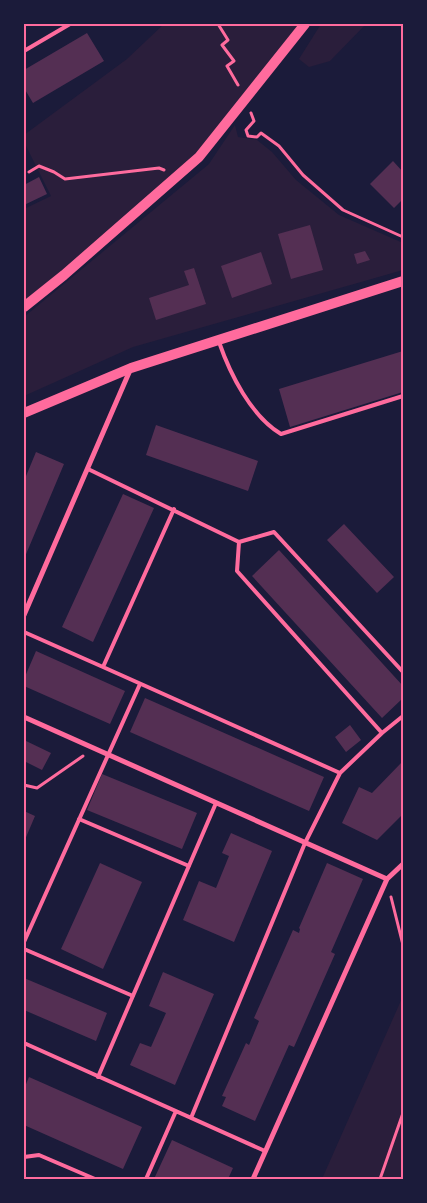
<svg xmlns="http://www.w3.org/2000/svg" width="427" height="1203" font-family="Rubik,sans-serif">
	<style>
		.green { fill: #2a1e3b }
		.building { fill: #542f53 }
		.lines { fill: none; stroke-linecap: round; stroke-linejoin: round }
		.path { stroke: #ff6b9d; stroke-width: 3 }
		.service { stroke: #ff6b9d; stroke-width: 4 }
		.minor { stroke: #ff6b9d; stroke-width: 5 }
		.secondary { stroke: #ff6b9d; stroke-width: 10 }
		.neatline { fill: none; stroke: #ff6b9d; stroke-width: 2 }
	</style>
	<rect width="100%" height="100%" fill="#1b1b3a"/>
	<path class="green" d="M164,24H301L199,157L24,303V209L51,196L24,142V135L127,59Z
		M321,24H366L330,61L309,67L299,59Z
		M235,125L238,137L257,140L272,152L296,180L339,215L403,243V270L133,347L24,396V317L209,164Z
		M403,996V1179H322Z"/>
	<path class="building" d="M87,33L104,61L33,103L24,88V70Z
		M393,161L403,172V199L394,208L370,184Z
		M39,177L47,194L24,205V185Z
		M310,225L323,270L291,279L278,234Z
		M365,251L370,260L357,264L354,254Z
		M261,252L272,284L232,298L221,266Z
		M194,268L206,304L156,320L149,298L189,285L184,271Z
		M403,351V392L290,427L279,389Z
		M156,425L258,461L248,491L146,455Z
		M36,452L64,464L24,559V481Z
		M123,494L154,508L93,642L62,627Z
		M344,524L394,577L377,593L327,540Z
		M279,550L403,686V698L382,718L252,576Z
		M36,651L125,691L110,724L24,686V679Z
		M145,698L324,777L309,811L130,732Z
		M350,725L361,740L346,752L335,737Z
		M24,740L51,753L42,770L24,761Z
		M403,761V814L377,840L342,823L359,787L372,793Z
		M102,774L197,813L182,849L87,810Z
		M24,811L35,816L24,842Z
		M231,833L272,851L234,942L183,920L199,881L216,888L229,856L222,853Z
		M100,863L142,882L103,969L61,949Z
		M327,863L363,879L331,952L335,954L294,1047L289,1045L255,1121L222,1106L226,1097L222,1096L246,1043L249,1045L259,1021L254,1018L293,930L299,933L300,929L299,928Z
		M163,972L214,994L175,1085L130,1065L140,1043L151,1047L166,1013L149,1006Z
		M24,978L107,1013L96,1041L24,1010Z
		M29,1077L142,1127L123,1169L24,1125V1089Z
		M172,1140L233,1168L228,1179H154Z"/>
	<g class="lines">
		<path class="path" d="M218,24L228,40L222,45L234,61L227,66L238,85
			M251,113L254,121L246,130L248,136L257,137L261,133L279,146L303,175L343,210L403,237
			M29,172L39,166L54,172L65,179L159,168L164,170
			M24,785L37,788L83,756
			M391,897L403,945
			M380,1179L403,1113"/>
		<path class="service" d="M24,51L70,24
			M219,342C230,374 251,416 281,434L403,396
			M88,469L239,542L274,532L403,672
			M239,542L237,571L382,733L403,716
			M24,632L103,667L174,509
			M103,667L340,773L382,733
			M79,819L189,866
			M24,942L140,684
			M24,949L133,996
			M24,1043L265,1151
			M98,1077L216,803
			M191,1118L305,843L340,773
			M24,1157L39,1155L95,1179
			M146,1179L176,1111"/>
		<path class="minor" d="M24,615L131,368
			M24,717L387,879
			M253,1179L387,879L403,864"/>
		<path class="secondary" d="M24,307L64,275L199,157L305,24
			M24,413L131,368L403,281"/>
	</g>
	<rect width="427" height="1203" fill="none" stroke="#1b1b3a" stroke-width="50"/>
	<rect x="25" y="25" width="377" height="1153" class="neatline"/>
</svg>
